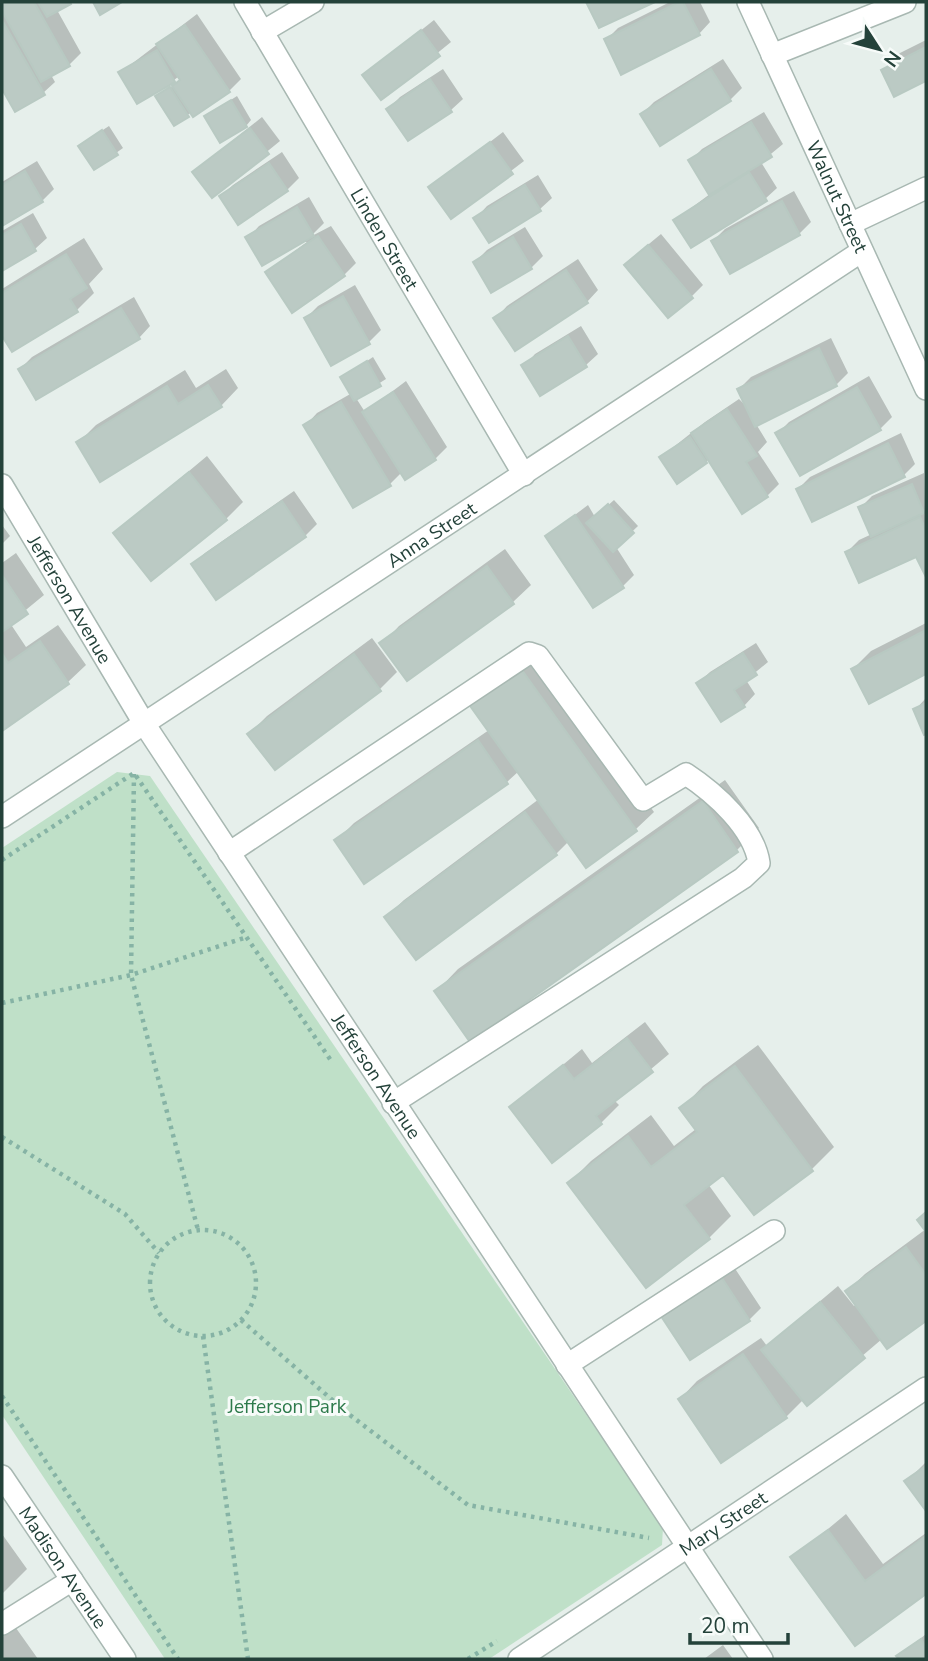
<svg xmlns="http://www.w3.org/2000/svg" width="928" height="1661" font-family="'Nunito Sans',sans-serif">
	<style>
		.green { fill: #bfe0c8 }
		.shadow { fill: #0003 }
		.building { fill: #bbcac4; stroke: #b8c9c2; stroke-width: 2 }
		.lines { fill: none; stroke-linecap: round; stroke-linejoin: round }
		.minor-casing { stroke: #a8b8b2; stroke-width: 24 }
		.path { stroke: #86b3a5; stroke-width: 4.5; stroke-dasharray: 3.5 5; stroke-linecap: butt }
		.minor { stroke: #fff; stroke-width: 21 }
		.labels { text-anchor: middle; stroke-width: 6; stroke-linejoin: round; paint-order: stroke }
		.street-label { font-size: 19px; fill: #24423a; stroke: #f7fbf9 }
		.park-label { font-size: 19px; fill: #2d7a4b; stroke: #f7fbf9 }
	</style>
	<rect width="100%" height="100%" fill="#e6efeb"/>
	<path class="green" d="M117,772L150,776L663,1527L662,1545L489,1659H165L2,1415V848Z"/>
	<path class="shadow" d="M2,2H70L57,10L81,53L69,65L51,75L55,82L43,93L15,109L2,86Z
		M670,2H700L710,22L699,34L606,40L618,28Z
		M197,14L241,79L229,91L187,115L158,97L177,83L181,79L179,76L173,81L121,72Z
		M434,20L451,42L382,98L365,75Z
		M926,40V79L895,95L883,70L900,53Z
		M723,59L742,88L730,100L642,114L654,102Z
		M443,69L463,99L451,110L388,109L400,97Z
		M237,96L251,120L246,126L206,116Z
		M764,112L783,144L761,162L777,188L765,199L675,220L710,194L690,161L702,149Z
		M262,117L280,141L213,196L194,172Z
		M109,126L123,148L95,168L86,141Z
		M503,132L524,161L451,217L430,188Z
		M282,152L299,178L287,190L221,196L233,185Z
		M37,161L54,189L42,201L2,224V182Z
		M538,175L552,198L540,209L490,241L476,218L487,206Z
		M794,191L811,222L799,234L731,272L713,241L725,229Z
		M309,197L324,223L310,237L331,226L356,263L344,275L267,272L307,242L248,238L259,226Z
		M33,213L47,238L35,249L2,269V231Z
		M525,227L543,256L531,268L475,262L487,250Z
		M661,234L703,285L691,297L638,253Z
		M84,238L103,269L89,284L94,293L77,310L13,350L2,332V289Z
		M578,259L598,290L587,302L496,318L507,306Z
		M355,285L381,330L369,342L306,318L318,306Z
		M134,297L150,326L139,338L20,369L32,357Z
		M581,326L598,354L586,365L541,394L524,366L535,354Z
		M831,338L848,373L836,385L756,424L767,442L758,452L779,484L767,496L709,459L706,462L661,457L705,422L739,399L747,407L739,389L751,377Z
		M373,357L386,379L356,398L365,412L406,381L447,447L435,459L405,477L402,472L389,485L306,425L317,413L352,393L343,377Z
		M226,369L238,388L221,406L78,443L96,425L185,370L196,388Z
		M869,376L892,417L880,429L800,474L777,434L789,422Z
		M901,433L915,464L904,475L798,489L810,477Z
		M207,456L243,502L226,519L115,533Z
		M924,473L926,575L916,554L847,552L859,540L872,534L860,508L872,496Z
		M294,491L317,524L305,536L216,598L193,564L205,553Z
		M614,500L638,526L616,547L634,575L622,587L547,536L588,505L595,517Z
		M2,525L10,536L2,544Z
		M505,549L531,585L513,602L407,679L382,644L399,626Z
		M16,553L44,595L10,623L26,647L58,625L86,665L68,682L2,728V563Z
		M926,623V672L870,701L853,669L871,651Z
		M372,638L397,672L380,689L249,734L267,716Z
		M756,643L768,662L746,680L755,694L744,706L698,683L710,672Z
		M537,650L654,812L636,829L587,865L569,841L556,854L386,917L404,900L539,799L519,771L507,782L365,882L337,840L354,823L489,730L470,703Z
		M926,698V732H925L915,710Z
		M725,780L759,828L737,850L470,1040L436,992L458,969Z
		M645,1022L669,1054L614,1100L619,1105L601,1123L552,1160L512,1107L582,1049L592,1063Z
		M758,1045L834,1147L812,1169L754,1213L724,1172L708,1184L731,1216L709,1238L569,1183L591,1161L651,1115L674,1146L696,1129L681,1109L703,1086Z
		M926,1213V1319L888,1347L882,1339L807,1403L804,1399L786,1417L680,1399L697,1381L761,1338L767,1346L838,1286L854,1306L857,1304L847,1291L865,1274L926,1229L919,1220Z
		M732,1264L761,1308L749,1320L662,1313Z
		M926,1462V1508L907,1481Z
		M846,1514L883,1564L926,1533V1592L855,1644L793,1558Z
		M2,1534L27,1569L2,1594Z
		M16,1628L38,1659H2V1637Z
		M926,1634V1659H901L899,1656Z
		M723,1645L733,1659H704Z"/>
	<path class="building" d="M2,2H34L70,66L41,82L2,11Z
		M38,2H70L71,4L47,17Z
		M93,2H122L100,15Z
		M586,2H655L599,28Z
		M679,2H683L700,35L621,75L604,39Z
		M2,20L45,95L15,112L2,89Z
		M185,25L230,92L193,117L172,86L180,80L156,44Z
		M421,30L440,56L381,100L362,75Z
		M926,47V81L894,97L881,70Z
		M157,50L175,82L137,104L118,72Z
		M711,69L731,101L660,146L640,114Z
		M430,79L452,112L408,141L386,109Z
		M170,87L189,117L174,126L155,96Z
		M231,100L247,127L220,143L204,116Z
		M751,122L772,157L709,195L688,160Z
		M250,128L269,154L212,198L192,172Z
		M102,130L118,155L94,170L78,146Z
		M490,142L513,174L451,219L428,187Z
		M269,163L288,191L238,225L219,196Z
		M25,171L43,202L2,226V185Z
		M749,172L767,201L691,248L673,220Z
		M525,185L541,211L489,243L473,218Z
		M782,201L800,235L730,274L711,241Z
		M297,207L314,236L262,266L245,237Z
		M21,224L36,251L2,271V235Z
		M318,236L345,276L292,313L265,272Z
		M513,237L532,269L491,293L473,262Z
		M648,245L693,298L668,318L624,265Z
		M66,254L87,288L70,299L78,312L12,352L2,336V293Z
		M566,270L588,303L515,351L493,318Z
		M343,296L370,344L331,366L304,318Z
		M121,308L140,339L36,400L18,369Z
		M568,336L587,367L540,396L521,365Z
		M819,348L837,386L755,427L737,389Z
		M367,361L381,386L354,401L340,377Z
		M208,385L222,407L100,482L76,442L167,386L178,404Z
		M857,387L881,430L800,476L775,433Z
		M393,392L436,460L405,480L362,412Z
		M341,402L391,486L353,508L303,425Z
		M727,409L757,456L746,462L768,497L742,514L691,433Z
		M690,437L707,463L677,484L659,457Z
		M888,443L905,477L812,522L796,489Z
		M189,472L227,520L151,581L113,533Z
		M912,484L924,513L871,537L858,507Z
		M282,501L306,537L216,600L191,564Z
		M608,504L634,533L613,552L586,523Z
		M575,515L624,588L593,608L545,536Z
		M920,517L926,530V577L916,557L859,583L845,552Z
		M487,566L514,604L407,681L379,643Z
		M2,575L28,614L2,632Z
		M926,630V674L869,704L851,669Z
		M40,641L69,684L2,731V653L8,663Z
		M743,653L757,675L734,690L745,707L721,722L696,683Z
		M354,654L381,691L275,770L247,734Z
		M519,666L637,831L586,868L468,703Z
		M926,703V734L924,735L913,709Z
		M478,740L508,784L364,884L334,840Z
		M703,801L738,852L470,1042L434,991Z
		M525,812L557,855L416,960L384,917Z
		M627,1038L653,1072L596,1116L602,1124L552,1163L509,1107L563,1065L574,1079Z
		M735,1066L813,1171L754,1215L723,1175L684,1205L710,1239L646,1288L567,1183L628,1136L651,1167L697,1132L679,1108Z
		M926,1212V1232L917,1220Z
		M906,1247L926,1275V1321L887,1349L845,1291Z
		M720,1275L750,1321L690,1360L659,1313Z
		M820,1302L865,1358L807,1406L761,1350Z
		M743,1354L787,1418L721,1463L678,1399Z
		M926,1466V1511L904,1481Z
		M828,1530L865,1581L926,1536V1594L855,1646L790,1557Z
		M921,1639L926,1648V1659H899L896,1656Z"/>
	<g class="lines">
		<g class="minor-casing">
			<g id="minor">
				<path id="s1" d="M245,2L524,475"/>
				<path id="s2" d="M748,2L926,389"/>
				<path d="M262,32L313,2"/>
				<path d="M772,55L905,2"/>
				<path d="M850,224L926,188"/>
				<path id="s3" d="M2,485L145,725L762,1659"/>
				<path id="s4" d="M2,817L862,251"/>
				<path d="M229,853L529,653L538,656L643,800L686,774C715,793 754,828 759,863L743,878L393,1103"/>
				<path d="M567,1365L774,1231"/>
				<path id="s5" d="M2,1476L125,1659"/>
				<path d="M2,1624L72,1580"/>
				<path id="s6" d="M519,1659L926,1388"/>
			</g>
		</g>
		<path class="path" d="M134,774L131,975L198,1230
			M2,860L134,773L332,1062
			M2,1003L131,975L247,937
			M2,1137L125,1214L159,1253
			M150 1283a53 53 0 1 1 106 0a53 53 0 1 1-106 0Z
			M241,1320L346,1412L468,1505L649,1538
			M203,1336L248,1659
			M2,1396L178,1659
			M468,1659L497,1641"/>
		<use href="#minor" class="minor"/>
	</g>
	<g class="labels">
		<g class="street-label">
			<text dy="7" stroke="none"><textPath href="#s2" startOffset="214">Walnut Street</textPath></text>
			<text dy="7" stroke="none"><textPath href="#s1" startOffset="275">Linden Street</textPath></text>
			<text dy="7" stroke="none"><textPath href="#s4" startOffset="514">Anna Street</textPath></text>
			<text dy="7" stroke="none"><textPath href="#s3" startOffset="133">Jefferson Avenue</textPath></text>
			<text dy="7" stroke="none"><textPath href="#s3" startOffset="700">Jefferson Avenue</textPath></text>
			<text dy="7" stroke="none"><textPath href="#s6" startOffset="245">Mary Street</textPath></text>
			<text dy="7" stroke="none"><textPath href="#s5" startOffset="110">Madison Avenue</textPath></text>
		</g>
		<g class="park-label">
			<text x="287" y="1413">Jefferson Park</text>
		</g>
	</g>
	<rect width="928" height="1661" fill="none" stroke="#24423a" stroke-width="7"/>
	<g transform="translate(879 49) rotate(126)" stroke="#f7fbf9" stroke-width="5" paint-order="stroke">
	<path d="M0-5L12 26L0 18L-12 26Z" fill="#24423a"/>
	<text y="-10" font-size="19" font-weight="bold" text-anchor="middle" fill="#24423a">N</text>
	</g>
	<path d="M690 1633v10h98v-10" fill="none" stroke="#24423a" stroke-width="3.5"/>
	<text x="701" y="1633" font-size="21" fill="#24423a" stroke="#f7fbf9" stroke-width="5" paint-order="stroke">20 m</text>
</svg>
